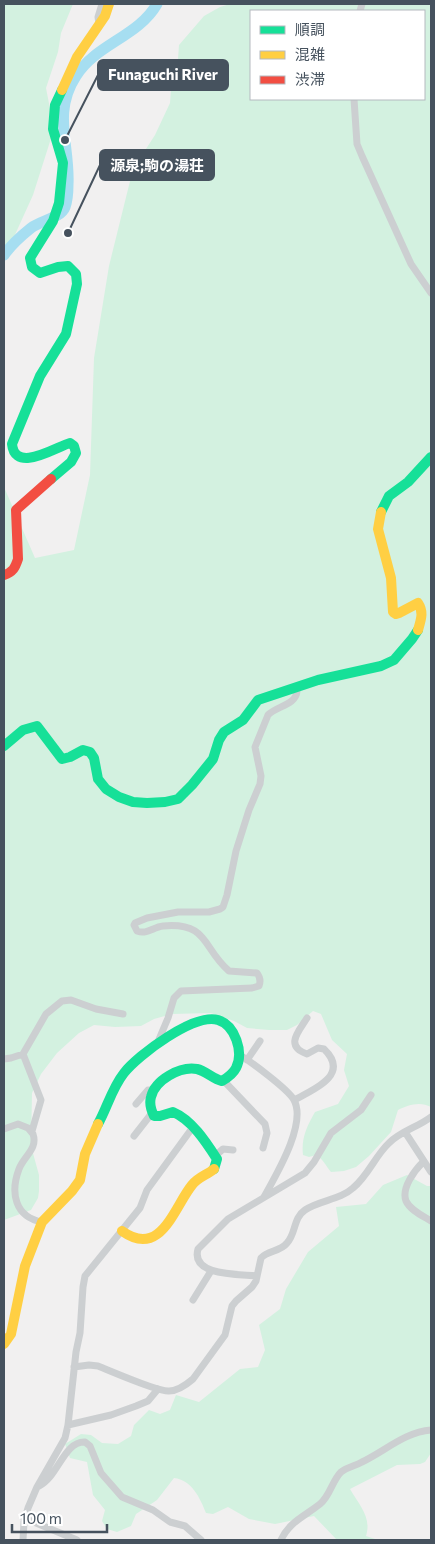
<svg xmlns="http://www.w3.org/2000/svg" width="435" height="1544" font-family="Commissioner,'Noto Sans JP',sans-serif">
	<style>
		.green { fill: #d3f1e0; fill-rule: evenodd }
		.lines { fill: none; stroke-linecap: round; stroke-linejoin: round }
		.river { stroke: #a6def1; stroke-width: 11 }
		.street { stroke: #cccfd1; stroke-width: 7 }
		.fast { stroke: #16e098; stroke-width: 10 }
		.slow { stroke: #ffcf43; stroke-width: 10 }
		.jam { stroke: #f24e42; stroke-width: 10 }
		.leader { fill: none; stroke: #46525e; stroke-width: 2 }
		.callout-dot { fill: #46525e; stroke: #fff; stroke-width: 2 }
		.callout { fill: #46525e; stroke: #46525e; stroke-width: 2 }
		.callout-label { font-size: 15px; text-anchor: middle; font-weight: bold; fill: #fff }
	</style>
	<rect width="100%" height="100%" fill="#f1f0f0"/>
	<path class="green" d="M4,4H73L61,33L58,52L46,88L54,129L33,195L4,259Z
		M230,4H431V1107C420,1101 408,1105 398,1110L391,1132L369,1156L356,1167L344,1171L331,1172C326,1166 323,1159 316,1155L309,1157L303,1155C301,1138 307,1126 315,1112L338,1104L349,1086L344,1070L347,1054L332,1040L321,1014L313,1011L297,1025L287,1030H269L247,1028L234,1021L211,1013L172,1014L154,1019L141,1026L115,1027L94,1025L79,1033L57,1053L41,1074L32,1093L31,1146L39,1175V1191L38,1198L31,1210L4,1220V487L35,558L74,550L90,475L94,358L109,266L133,169L155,135L170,103L172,74L178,59L179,45L204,16L220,7ZM251,11H424V99H251Z
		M407,1175L427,1186H431V1453L425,1462L420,1464L397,1465L350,1489C359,1505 372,1517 366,1536L378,1540H337L314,1516L275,1524L249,1519L228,1507L213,1514L206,1513C200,1498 192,1480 174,1478L157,1500L136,1514L131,1526L117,1532L107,1529L102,1521L105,1510L93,1495L87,1462L70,1458L65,1444L81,1434L91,1435L102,1443L118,1444L131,1436L134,1425L149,1410L160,1414L170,1410L176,1395L199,1402L240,1369L258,1367L265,1350L259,1325L280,1309L286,1289L308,1252L339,1226L336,1207L366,1204L383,1185Z"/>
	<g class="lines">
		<path class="river" d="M4,255C11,245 21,236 31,228C40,221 61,218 65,207C68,199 68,192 68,184C70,145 52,113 76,76C96,44 138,37 157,4"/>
		<path class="street" d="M360,11L362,4
			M99,24L98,17L102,4
			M354,99L357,144L362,156L411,264L431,293
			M157,1044L168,1018L174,998L181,991L252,988L259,986C261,981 260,977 257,973L229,971C202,948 209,922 163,926C153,927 147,935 137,931L134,925L135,923L147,918L178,912H209L220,909L223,907L227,895L236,851L249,810L260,784L261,776L255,747L268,715C277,706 296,705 297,691L294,688
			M23,1054L41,1100L32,1131
			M238,1054C250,1061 288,1089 294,1100C307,1124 276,1175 264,1197
			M4,1059L11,1058L23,1054L46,1014L62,1001L71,1000L96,1009L123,1014
			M247,1060L260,1041
			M223,1080L265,1124L267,1133L263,1148
			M294,1100C313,1090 351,1075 324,1049L318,1048L307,1054C284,1046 299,1031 307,1018
			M136,1104L148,1090H154
			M4,1129L18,1124L28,1128L33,1134C38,1149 24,1156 19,1169C10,1193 15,1217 42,1222
			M405,1132L431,1172
			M134,1136L152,1113
			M215,1156L223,1149L233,1150
			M423,1162C415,1170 401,1188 406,1201C410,1210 423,1216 431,1221
			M257,1276C242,1274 190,1277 198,1249L228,1219L305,1173L314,1162L331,1133L361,1110L371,1095
			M193,1300L211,1271
			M74,1367L89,1365L98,1366C111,1371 158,1392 169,1391C178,1391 186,1385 193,1379L225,1335L232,1306L236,1301L252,1287L256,1281L261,1258C268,1250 280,1252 287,1243C296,1234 293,1218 305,1210C320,1200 340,1200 353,1188C368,1176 375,1156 389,1143C401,1131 418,1127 431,1117
			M68,1425L111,1415L136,1406L148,1401L158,1389
			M39,1486C58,1477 64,1441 85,1442L90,1446L101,1473L122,1497L153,1510L170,1522L185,1526L201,1540
			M24,1518L77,1540
			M23,1540L24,1522L28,1508L37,1487L65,1438L68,1425L76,1352L80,1333L83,1287L85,1276L140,1208L147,1190L193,1127
			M281,1540C289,1522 305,1516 320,1504C330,1496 332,1481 341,1472C347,1467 355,1466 362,1462C385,1451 405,1432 431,1430"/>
		<path class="fast" d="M51,479L71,462L76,453L74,446L70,443C56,447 15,474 12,444L40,376L66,334L77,284L76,274L68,266L58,267L40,273L32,267L30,258L53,221L59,203L63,163L53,129L55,105L62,90
			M381,512L389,496L408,482L431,457
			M4,746L23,730L37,726L62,759L70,757L83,750L90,752L94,758L98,779L106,789L119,797L133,802L147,803L165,802L178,799L192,785L213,759L219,740L224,732L243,720L258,700L318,680L381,666L394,660L412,639L418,630
			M98,1124C107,1108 112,1088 124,1073C138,1055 194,1013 218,1020C235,1025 244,1052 236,1068C233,1074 227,1078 222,1081C213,1079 206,1071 197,1069C180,1066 155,1080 151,1097C149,1104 151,1110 154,1116H160L173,1112C192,1120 206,1142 217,1159L214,1169"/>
		<path class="slow" d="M62,90L77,57L105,16L109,4
			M381,512L378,529L391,578L393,612L396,614L399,613L418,603C424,612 421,620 418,630
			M122,1231C161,1259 174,1207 192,1185C198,1177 207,1175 214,1169
			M4,1344L11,1334L25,1266L42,1222L72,1191L80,1180L85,1154L98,1124"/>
		<path class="jam" d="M4,575C13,572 15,568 18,559L16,510L51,479"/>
	</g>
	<path class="leader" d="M65 140L98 75M68 233L100 165"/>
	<g class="callout-dot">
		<circle cx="65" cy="140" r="5"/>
		<circle cx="68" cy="233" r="5"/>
	</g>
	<g class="callout">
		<rect x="98" y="60" width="130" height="30" rx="5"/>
		<rect x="100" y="150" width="114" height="30" rx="5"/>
	</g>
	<g class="callout-label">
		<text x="163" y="80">Funaguchi River</text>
		<text x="157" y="171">源泉;駒の湯荘</text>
	</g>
	<rect width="435" height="1544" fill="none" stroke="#46525e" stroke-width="10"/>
	<rect x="250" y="10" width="175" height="90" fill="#ffffff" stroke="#b5babf"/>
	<rect x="260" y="26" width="25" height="8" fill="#16e098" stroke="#b5babf"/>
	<text x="295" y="35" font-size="15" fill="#46525e">順調</text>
	<rect x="260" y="51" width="25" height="8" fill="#ffcf43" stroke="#b5babf"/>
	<text x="295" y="60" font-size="15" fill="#46525e">混雑</text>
	<rect x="260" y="76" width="25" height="8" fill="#f24e42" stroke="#b5babf"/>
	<text x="295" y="85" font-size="15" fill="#46525e">渋滞</text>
	<path d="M12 1524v8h95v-8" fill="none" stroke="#46525e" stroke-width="2.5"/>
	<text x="20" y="1524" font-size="15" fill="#46525e" stroke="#ffffff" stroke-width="4" paint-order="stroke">100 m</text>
</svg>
